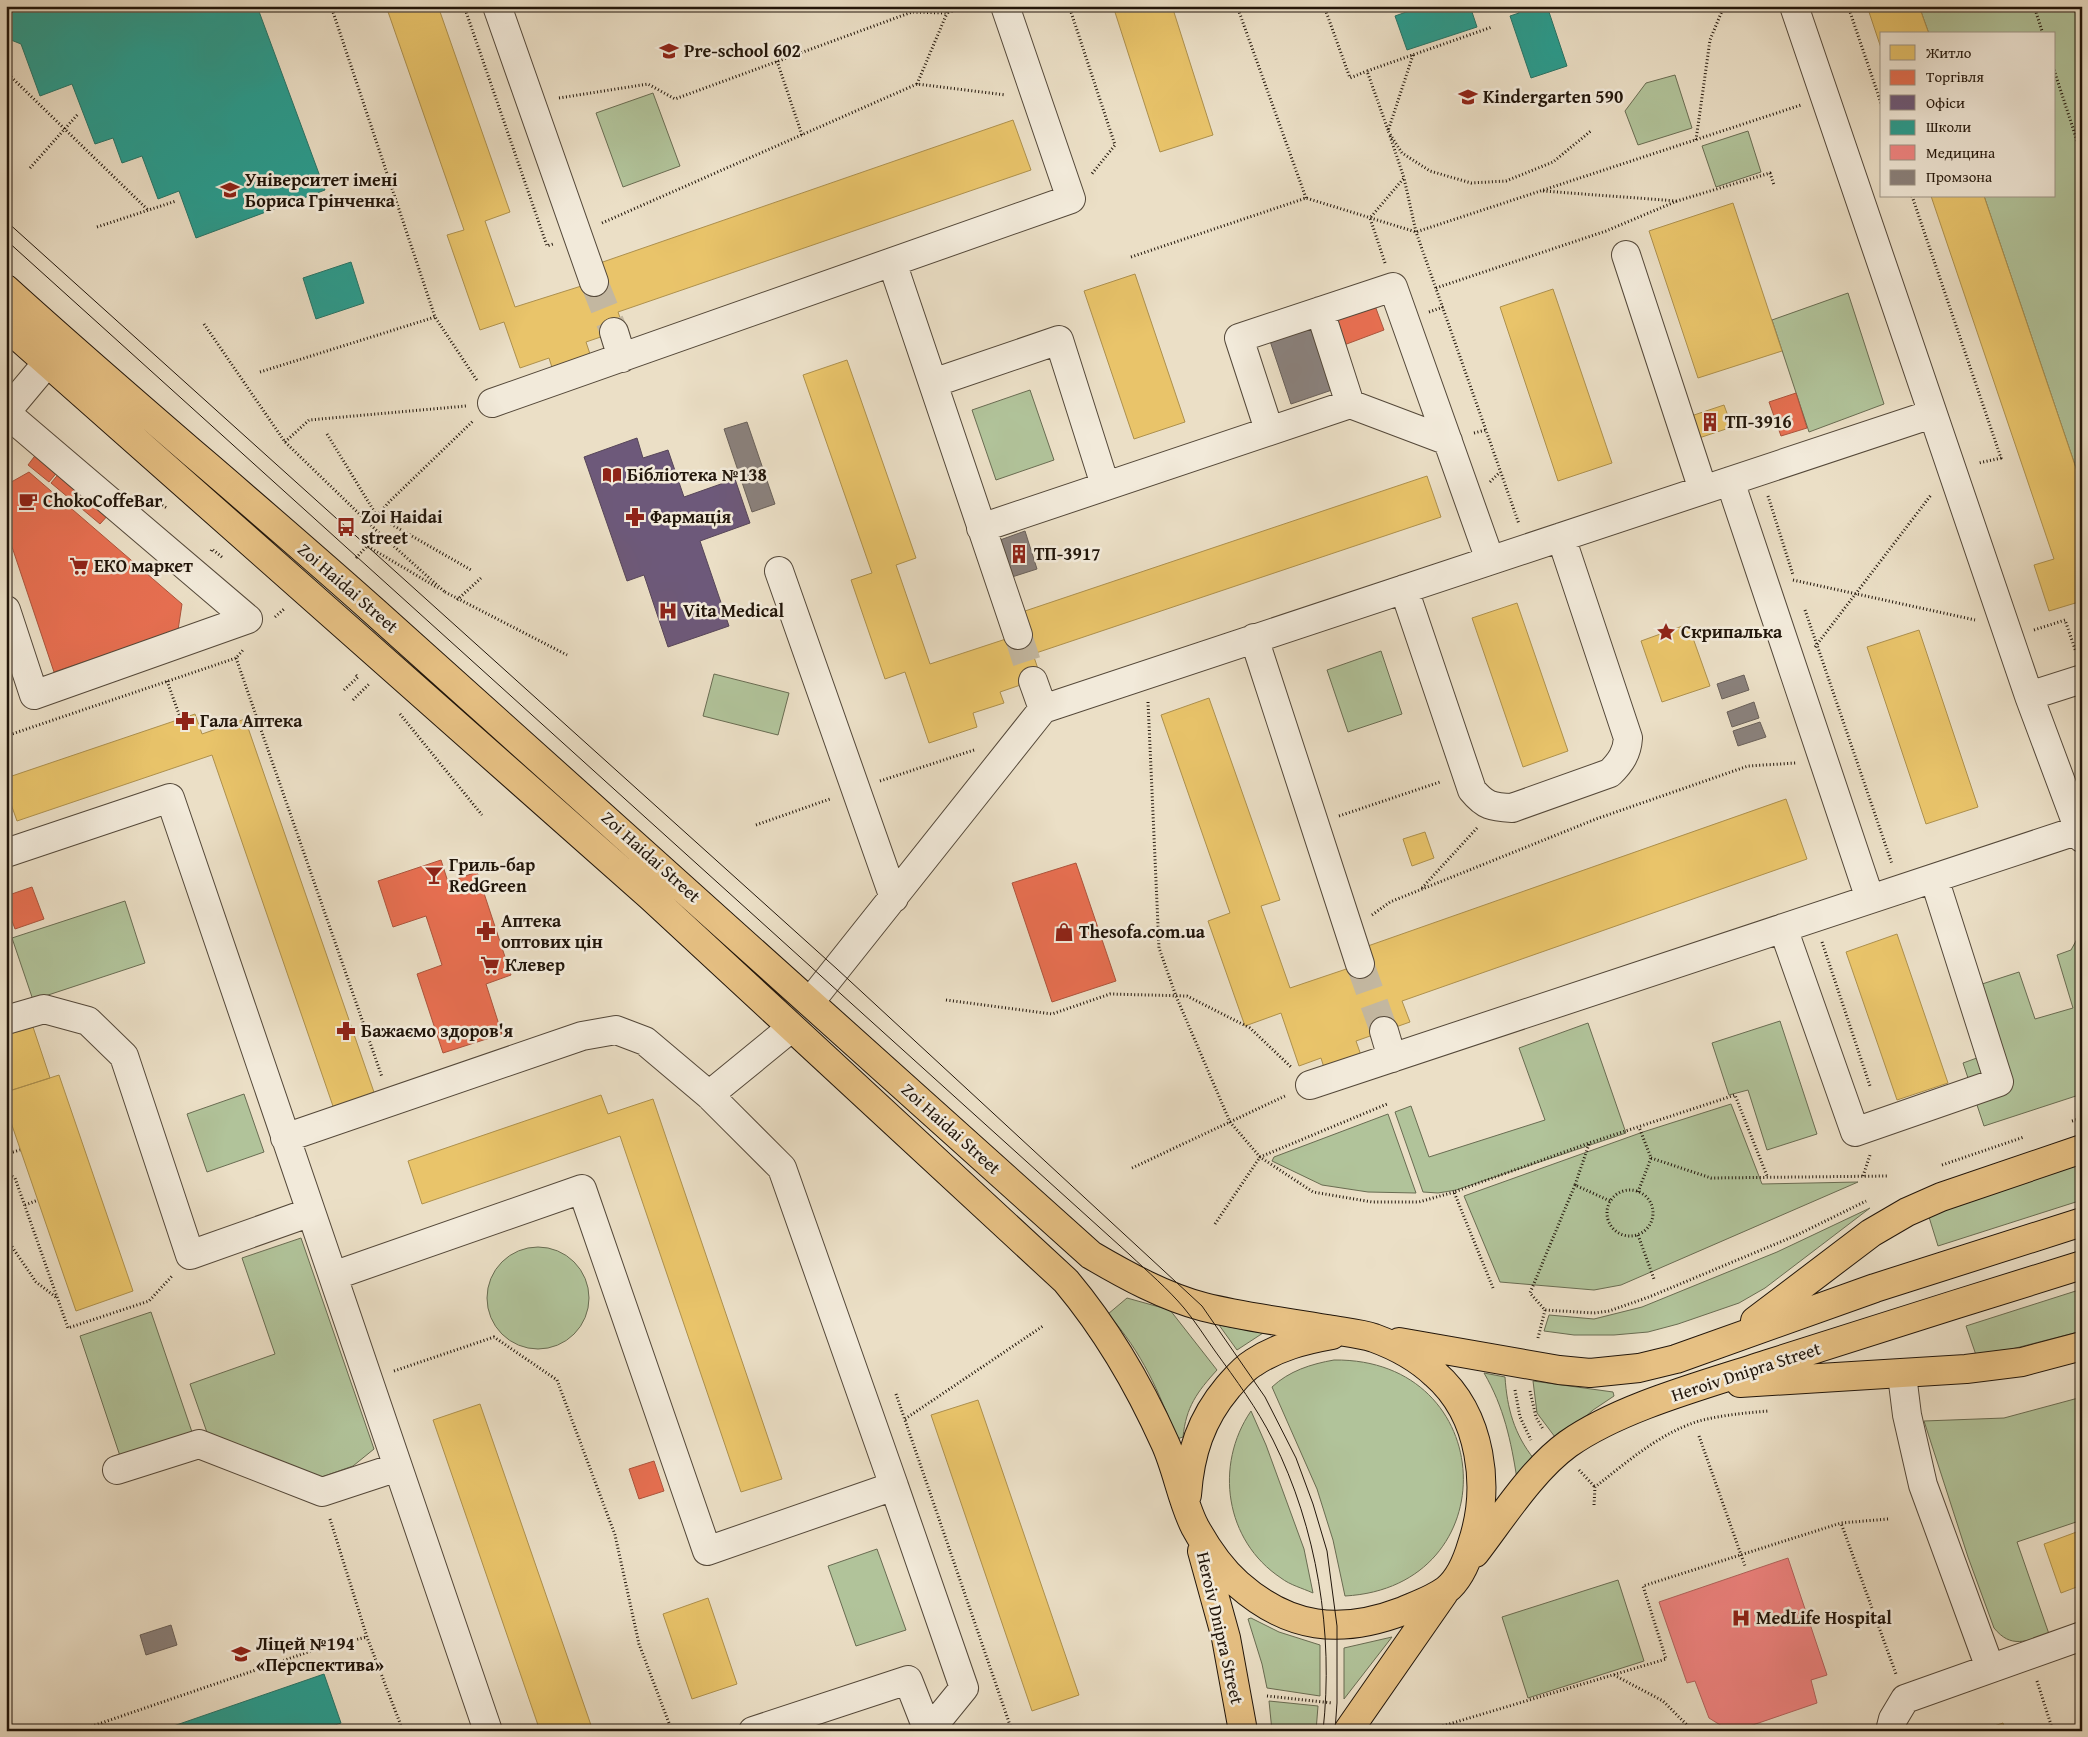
<svg xmlns="http://www.w3.org/2000/svg" width="2088" height="1737" font-family="'Gentium Book Plus',serif">
	<style>
		.green { fill: #b1c39a; stroke: #696c52 }
		.homes { fill: #e9c46a; stroke: #ad904d }
		.shops { fill: #e76f51; stroke: #ac543c }
		.offices { fill: #6d597a; stroke: #564558 }
		.schools { fill: #2a9d8f; stroke: #277467 }
		.health { fill: #f28482; stroke: #b3635e }
		.industry { fill: #8a817c; stroke: #6a615a }
		.lines { fill: none; stroke-linecap: round; stroke-linejoin: round }
		.minor-tunnel { stroke: #c3b7a0; stroke-width: 28; stroke-dasharray: 28 14; stroke-linecap: butt }
		.minor-casing { stroke: #544839; stroke-width: 30 }
		.major-casing { stroke: #21150a; stroke-width: 30 }
		.path { stroke: #21150a; stroke-width: 3; stroke-dasharray: 1 2.5; stroke-linecap: butt }
		.minor { stroke: #f2eada; stroke-width: 28 }
		.major { stroke: #e6c083; stroke-width: 28 }
		.tram { stroke: #21150a; stroke-width: 1 }
		.labels { text-anchor: middle; stroke-width: 5; stroke-linejoin: round; paint-order: stroke }
		.poi-label { font-size: 18px; font-weight: bold; fill: #21150a; stroke: #f2eada; text-anchor: start }
		.street-label { font-size: 18px; fill: #21150a; stroke: #f2eada }
	</style>
	<rect width="100%" height="100%" fill="#ebdfc6"/>
	<filter id="stains"><feTurbulence type="fractalNoise" baseFrequency=".004" numOctaves="4"/><feColorMatrix values="0 0 0 0 .2 0 0 0 0 .09 0 0 0 0 .02 0 0 0 .5 -.17"/></filter>
	<radialGradient id="worn" r=".72"><stop offset=".6" stop-color="#630" stop-opacity="0"/><stop offset="1" stop-color="#630" stop-opacity=".3"/></radialGradient>
	<path class="green" d="M1919,6H2082V486L1984,196H2054V34H1929Z
		M1675,75L1692,128L1638,145L1625,111L1646,83Z
		M653,93L680,166L623,187L596,113Z
		M1748,131L1761,172L1716,187L1702,146Z
		M1848,293L1884,404L1809,432L1772,320Z
		M1030,390L1054,460L996,480L972,410Z
		M1381,651L1402,714L1348,732L1327,670Z
		M714,674L789,693L778,735L703,716Z
		M125,901L145,963L33,1000L12,938Z
		M2082,930V1094L1984,1126L1963,1063L1999,1050L1976,986L2019,972L2035,1019L2073,1008L2057,955L2071,950Z
		M1780,1021L1817,1134L1767,1150L1748,1090L1729,1095L1712,1043Z
		M1588,1023L1626,1133L1456,1190L1438,1193L1423,1192L1395,1112L1411,1106L1429,1157L1545,1120L1519,1048Z
		M244,1094L264,1152L207,1172L187,1114Z
		M1731,1104L1762,1184L1858,1182L1621,1285L1594,1290L1500,1282L1464,1196L1643,1132Z
		M1388,1114L1416,1193L1368,1192L1322,1185L1272,1161L1274,1157Z
		M2082,1159V1200L1938,1246L1929,1217L1958,1202Z
		M1870,1208L1765,1288L1739,1303L1678,1324L1648,1332L1614,1335H1574L1544,1331L1549,1315L1594,1319L1642,1307L1777,1252Z
		M301,1238L374,1449L353,1466L319,1478L210,1441L190,1384L275,1354L242,1258Z
		M487 1298a51 51 0 1 1 102 0a51 51 0 1 1-102 0Z
		M2082,1289V1331L2008,1350L1976,1355L1966,1326Z
		M1127,1298L1170,1310L1217,1370C1197,1392 1186,1407 1183,1437L1177,1439C1158,1390 1143,1354 1108,1314Z
		M151,1312L193,1435L121,1459L80,1336Z
		M1219,1325L1263,1333L1237,1350Z
		M1334,1360C1500,1358 1509,1587 1345,1596L1333,1540L1317,1489L1272,1387C1289,1371 1311,1364 1334,1360Z
		M1484,1373L1505,1377C1507,1408 1514,1434 1534,1459L1517,1479C1511,1441 1504,1407 1484,1373Z
		M1533,1381L1613,1392L1614,1396L1593,1410L1558,1441L1537,1413Z
		M2082,1397V1520L2017,1542L2049,1634C2026,1641 2011,1649 1994,1628L1968,1557L1924,1421L2004,1418Z
		M1251,1411L1266,1445L1304,1549L1313,1593C1302,1588 1290,1585 1281,1578C1225,1541 1214,1465 1251,1411Z
		M877,1549L906,1630L856,1646L828,1566Z
		M1618,1580L1644,1661L1528,1698L1502,1617Z
		M1251,1618L1279,1632L1320,1645V1696L1267,1688L1262,1664L1248,1619Z
		M1392,1637L1344,1699V1648Z
		M1269,1701L1318,1706L1316,1731H1272Z"/>
	<path class="homes" d="M386,6H438L510,212L485,221L515,307L594,282L597,264L1013,120L1031,170L618,312L624,329L586,342L593,363L555,377L549,358L520,368L504,322L480,330L447,235L464,230Z
		M1113,6H1172L1213,135L1160,152Z
		M1867,6H1919L1929,34H1882V51Z
		M1931,196H1984L2082,486V601L2049,611L2034,565L2054,559Z
		M1733,203L1782,351L1698,378L1649,231Z
		M1135,274L1185,422L1134,439L1084,291Z
		M1553,289L1612,463L1558,481L1500,307Z
		M847,360L916,558L896,565L930,664L1018,635L1019,613L1427,476L1441,517L1033,654L1041,678L1000,692L1004,703L973,713L977,727L929,743L905,672L885,679L851,580L872,573L803,375Z
		M1724,405L1732,427L1696,439L1688,417Z
		M1517,603L1568,751L1523,767L1472,618Z
		M1688,624L1710,686L1662,702L1641,641Z
		M1919,630L1978,807L1926,824L1867,647Z
		M1209,698L1280,900L1261,906L1290,988L1370,961L1365,947L1786,799L1807,859L1402,1001L1410,1022L1356,1041L1363,1061L1326,1074L1321,1058L1299,1066L1281,1013L1245,1026L1208,921L1230,913L1161,715Z
		M195,714L202,734L245,719L376,1098L335,1112L212,755L17,821L6,790V778Z
		M1425,832L1434,858L1412,866L1403,839Z
		M1897,934L1948,1083L1897,1100L1846,952Z
		M33,1027L50,1078L6,1092V1035Z
		M59,1075L133,1291L76,1311L6,1108V1092Z
		M601,1095L608,1114L653,1099L782,1479L741,1492L620,1136L422,1204L408,1161Z
		M978,1400L1079,1695L1032,1711L931,1415Z
		M480,1404L593,1731H540L472,1533L433,1420Z
		M2082,1530V1585L2061,1593L2044,1544Z
		M708,1598L737,1684L692,1699L663,1614Z
		M2003,1723L2006,1731H1979Z"/>
	<path class="shops" d="M1374,303L1384,330L1344,345L1334,317Z
		M1796,393L1807,428L1781,436L1769,402Z
		M37,453L59,470L49,482L28,465Z
		M61,471L110,513L100,524L51,483Z
		M29,472L182,604L178,630L54,672L6,529V485Z
		M441,860L448,882L477,872L511,975L486,984L502,1034L443,1053L417,974L442,965L426,916L393,927L378,881Z
		M1076,863L1116,981L1052,1002L1012,883Z
		M32,887L44,919L15,929L6,905V896Z
		M654,1461L664,1491L639,1499L629,1469Z"/>
	<path class="offices" d="M637,438L643,458L668,450L684,497L735,479L750,523L700,541L729,626L668,647L644,575L627,581L584,457Z"/>
	<path class="schools" d="M6,6H257L325,190L196,238L179,191L158,199L142,156L122,163L113,138L95,144L72,84L40,96L21,44L6,38Z
		M1423,6H1470L1477,27L1407,50L1395,16Z
		M1517,6H1547L1567,66L1531,78L1510,16L1519,13Z
		M351,262L364,303L316,319L303,278Z
		M324,1674L341,1723L317,1731H159Z"/>
	<path class="health" d="M1788,1558L1827,1675L1811,1680L1817,1703L1741,1729L1725,1728L1709,1718L1695,1681L1687,1683L1659,1602Z"/>
	<path class="industry" d="M1311,328L1332,390L1291,404L1270,341Z
		M747,422L775,504L752,512L724,429Z
		M1025,531L1037,569L1012,577L1000,540Z
		M1744,675L1749,690L1722,699L1717,684Z
		M1754,702L1759,718L1732,727L1727,712Z
		M1760,722L1766,737L1738,746L1733,731Z
		M171,1625L177,1645L146,1655L140,1635Z"/>
	<g class="lines">
		<path class="minor-tunnel" d="M594,282L614,332
			M1018,635L1033,681
			M1360,964L1384,1031"/>
		<g class="minor-casing">
			<path id="minor" d="M497,6L594,282
				M1794,6L2029,696L2082,838
				M1626,255L1703,490
				M892,262L1018,635
				M1320,311L1350,404
				M614,332L622,358
				M933,383L1059,340L1105,485
				M492,403L1071,199L1005,6
				M6,412L47,363
				M6,413L248,619L34,695L6,610
				M1269,430L1239,338L1393,287L1490,560
				M1730,481L1870,899
				M981,528L1350,404L1448,441
				M779,571L894,898
				M1404,589L1472,790C1485,806 1492,807 1512,808L1610,773C1621,762 1627,753 1628,738L1561,537
				M1254,638L1360,964
				M1033,681L1043,709
				M2029,696L2082,679
				M6,853L170,798L488,1731
				M1783,928L1855,1132L1999,1082L1934,878
				M810,1002L1043,709L1932,414
				M6,1020L44,1009L88,1021L124,1056L190,1255L311,1212
				M1384,1031L1392,1058
				M1310,1085L2079,830
				M709,1095L791,1028
				M285,1138L582,1036L616,1030L645,1041L709,1095L782,1168L894,1486L707,1551L582,1189L333,1276
				M1902,1375L1907,1415L1923,1485L1990,1668
				M117,1470L199,1444L322,1492L398,1467
				M894,1486L964,1688L929,1731
				M753,1731L908,1680L928,1731
				M1890,1731L1893,1719L1905,1699L2082,1636"/>
		</g>
		<g class="major-casing">
			<path id="major" d="M6,289C127,399 252,502 374,611C614,824 852,1040 1091,1255C1125,1275 1165,1297 1204,1307C1244,1317 1286,1322 1327,1329C1342,1332 1359,1333 1374,1338C1396,1346 1418,1358 1435,1374C1482,1415 1491,1488 1472,1544C1467,1561 1460,1579 1446,1590C1434,1599 1417,1605 1403,1611C1340,1635 1289,1629 1238,1584C1221,1569 1206,1547 1195,1527C1182,1502 1177,1469 1165,1443C1139,1385 1107,1330 1066,1281L651,897L6,326
				M1755,1321L1871,1233L1907,1212L1941,1197L2082,1149
				M1399,1342L1559,1370L1590,1373L1639,1368L1676,1359L1875,1288L2082,1222
				M1740,1383L1966,1369L2022,1362L2082,1346
				M1187,1495C1190,1453 1201,1419 1228,1387C1236,1378 1243,1369 1253,1363C1277,1347 1304,1340 1332,1335
				M1202,1551L1226,1638L1243,1731
				M1475,1553C1502,1518 1532,1470 1568,1444C1622,1406 1708,1384 1771,1363C1875,1330 1978,1297 2082,1265
				M1348,1731L1444,1593"/>
		</g>
		<path class="path" d="M331,6L435,317L478,382
			M464,6L547,246L553,244
			M1069,6L1115,145L1091,175
			M1237,6L1306,198
			M1324,6L1350,78L1367,71
			M1848,6L1882,106
			M2034,6L2043,34
			M1413,55L1388,131L1402,153L1430,171L1471,183L1506,181L1553,162L1592,130
			M777,61L802,135
			M2054,70L2082,156
			M6,72L148,210
			M917,84L950,6
			M559,98L648,84L675,99L912,12L946,13L971,6
			M1388,130L1367,71L1492,27
			M1390,136L1404,178
			M1696,140L1710,40L1724,6
			M30,168L78,114
			M1543,191L1677,201
			M1912,196L2001,458L1979,463
			M602,223L917,84L1006,95
			M97,227L176,201
			M1131,257L1306,198L1416,232L1801,105
			M1385,263L1370,218L1404,178L1416,232L1519,524
			M1436,288L1606,231L1677,201L1770,173L1774,185
			M1429,312L1443,307
			M204,324L285,442L378,532L446,593
			M260,372L435,317
			M1474,433L1486,430
			M327,434L377,516L471,570
			M285,442L309,420L466,406
			M1490,482L1500,472
			M1768,496L1793,575
			M153,500L167,508
			M377,516L389,502L473,421
			M211,551L212,549L223,558
			M356,558L367,546L438,588
			M1793,580L1975,620
			M445,592L567,655
			M457,600L481,578
			M1805,610L1892,864
			M275,617L284,609
			M2034,630L2065,620L2076,652
			M1815,647L1931,495
			M236,658L382,1077
			M167,681L180,717
			M344,690L358,677L355,674
			M353,700L369,684
			M1148,702L1159,948L1176,996L1230,1122L1260,1157L1313,1192L1372,1202H1419L1454,1192
			M400,714L482,815
			M6,736L236,658L243,650
			M880,781L974,750
			M1339,816L1440,782
			M756,825L830,799
			M1422,888L1477,828
			M1372,915L1390,902L1596,819L1748,766L1796,763
			M1822,942L1870,1086
			M946,1000L1052,1014L1110,994L1187,996L1250,1028L1291,1067
			M2072,1121L2082,1118
			M1589,1144L1575,1185L1610,1201
			M6,1154L20,1150
			M1651,1158L1711,1178L1888,1176
			M1942,1165L2024,1137
			M1132,1168L1285,1096
			M6,1173L15,1178L68,1328L149,1301L173,1275
			M1863,1176L1870,1155
			M1575,1185L1530,1293L1545,1310L1594,1313L1609,1311L1649,1297L1797,1235L1866,1201
			M1607 1213a23 23 0 1 1 46 0a23 23 0 1 1-46 0Z
			M1638,1192L1651,1158L1639,1127
			M25,1205L38,1200
			M1215,1224L1260,1157L1387,1104
			M1638,1235L1654,1279
			M6,1238L36,1282L57,1298
			M1493,1288L1454,1192L1589,1143L1735,1095L1767,1176
			M1538,1338L1545,1310
			M394,1371L494,1337L557,1380L615,1535L639,1644L672,1731
			M1515,1390L1520,1417L1531,1440
			M1530,1391L1536,1417L1543,1429
			M896,1394L1012,1731
			M905,1419L1043,1326
			M1699,1436L1745,1566
			M1579,1470L1595,1487
			M1594,1505L1595,1487C1627,1462 1660,1433 1699,1421C1722,1415 1745,1413 1768,1411
			M330,1519L367,1637L403,1731
			M1888,1519L1841,1523L1896,1674
			M1614,1675L1663,1701L1693,1731
			M2037,1681L2053,1731
			M1267,1696L1333,1703
			M78,1731L317,1649L367,1637
			M1426,1731L1666,1659L1643,1586L1841,1523"/>
		<use href="#minor" class="minor"/>
		<use href="#major" class="major"/>
		<path class="tram" d="M6,221L837,969L1202,1306L1265,1397L1296,1458L1313,1504L1327,1551L1337,1626V1703L1335,1731
			M6,240L1130,1255C1148,1272 1168,1289 1184,1308C1195,1321 1205,1337 1215,1351C1236,1380 1257,1408 1273,1440C1317,1528 1334,1633 1323,1731"/>
	</g>
	<defs>
		<g id="school-bare" transform="scale(1.5)"><path d="M0-5L7-2L0 1L-7-2ZM-4 1L0 2.5L4 1V4Q0 6-4 4Z" fill="#8f2418" stroke="#f2eada" stroke-width="2.5" paint-order="stroke"/></g>
		<g id="university-bare" transform="scale(1.5)"><path d="M0-5L7-2L0 1L-7-2ZM-4 1L0 2.5L4 1V4Q0 6-4 4Z" fill="#8f2418" stroke="#f2eada" stroke-width="2.5" paint-order="stroke"/></g>
		<g id="building-bare" transform="scale(1.5)"><path d="M-4-6H4V6H1V3H-1V6H-4ZM-2.5-4.3h1.7v1.8h-1.7ZM.8-4.3h1.7v1.8H.8ZM-2.5-1h1.7V.8h-1.7ZM.8-1h1.7V.8H.8Z" fill="#8f2418" stroke="#f2eada" stroke-width="2.5" paint-order="stroke"/></g>
		<g id="library-bare" transform="scale(1.5)"><path d="M-6-4Q-3-5.5-.7-3.5V5Q-3 3-6 4ZM6-4Q3-5.5 .7-3.5V5Q3 3 6 4Z" fill="#8f2418" stroke="#f2eada" stroke-width="2.5" paint-order="stroke"/></g>
		<g id="cafe-bare" transform="scale(1.5)"><path d="M-5.5-4.5H6V0H3Q3 3.5 0 3.5H-2.5Q-5.5 3.5-5.5 0ZM3-3.2v2h1.7v-2ZM-6 4.5H4V6H-6Z" fill="#8f2418" stroke="#f2eada" stroke-width="2.5" paint-order="stroke"/></g>
		<g id="pharmacy-bare" transform="scale(1.5)"><path d="M-2-6h4v4h4v4h-4v4h-4v-4h-4v-4h4Z" fill="#8f2418" stroke="#f2eada" stroke-width="2.5" paint-order="stroke"/></g>
		<g id="bus-bare" transform="scale(1.5)"><path d="M-5-6H5V4H4V6H2V4H-2V6H-4V4H-5ZM-3.5-4V0h7V-4ZM-3.5 1.2v1.5H-2V1.2ZM2 1.2v1.5H3.5V1.2Z" fill="#8f2418" stroke="#f2eada" stroke-width="2.5" paint-order="stroke"/></g>
		<g id="supermarket-bare" transform="scale(1.5)"><path d="M-6-5.5h2.5l.6 2H6L4.5 2H-2.5L-4.4-4H-6ZM-1.5 3.2a1.3 1.3 0 1 0 .1 0ZM3 3.2a1.3 1.3 0 1 0 .1 0Z" fill="#8f2418" stroke="#f2eada" stroke-width="2.5" paint-order="stroke"/></g>
		<g id="hospital-bare" transform="scale(1.5)"><path d="M-5-5h3v3.5h4V-5h3V5h-3V1.5h-4V5h-3Z" fill="#8f2418" stroke="#f2eada" stroke-width="2.5" paint-order="stroke"/></g>
		<g id="sight-bare" transform="scale(1.5)"><path d="M0-6L1.8-2.2L6-1.7L2.9 1.2L3.7 5.4L0 3.3L-3.7 5.4L-2.9 1.2L-6-1.7L-1.8-2.2Z" fill="#8f2418" stroke="#f2eada" stroke-width="2.5" paint-order="stroke"/></g>
		<g id="bar-bare" transform="scale(1.5)"><path d="M-6-5H6L.8 .8V4.5H3.5V6h-7V4.5H-.8V.8Z" fill="#8f2418" stroke="#f2eada" stroke-width="2.5" paint-order="stroke"/></g>
		<g id="shop-bare" transform="scale(1.5)"><path d="M-5-2.5h2.3a2.7 3.5 0 0 1 5.4 0H5L5.5 6h-11ZM-1.5-2.5h3a1.5 2.3 0 0 0-3 0Z" fill="#8f2418" stroke="#f2eada" stroke-width="2.5" paint-order="stroke"/></g>
	</defs>
	<g fill-rule="evenodd">
		<use href="#school-bare" x="669" y="51"/>
		<use href="#school-bare" x="1468" y="97"/>
		<use href="#university-bare" x="230" y="190"/>
		<use href="#building-bare" x="1710" y="422"/>
		<use href="#library-bare" x="612" y="475"/>
		<use href="#cafe-bare" x="28" y="501"/>
		<use href="#pharmacy-bare" x="635" y="517"/>
		<use href="#bus-bare" x="346" y="527"/>
		<use href="#building-bare" x="1019" y="554"/>
		<use href="#supermarket-bare" x="79" y="566"/>
		<use href="#hospital-bare" x="668" y="611"/>
		<use href="#sight-bare" x="1666" y="632"/>
		<use href="#pharmacy-bare" x="185" y="721"/>
		<use href="#bar-bare" x="434" y="875"/>
		<use href="#pharmacy-bare" x="486" y="931"/>
		<use href="#shop-bare" x="1064" y="932"/>
		<use href="#supermarket-bare" x="490" y="965"/>
		<use href="#pharmacy-bare" x="346" y="1031"/>
		<use href="#hospital-bare" x="1741" y="1618"/>
		<use href="#school-bare" x="241" y="1654"/>
	</g>
	<g class="labels">
		<g class="poi-label">
			<text x="684" y="57">Pre-school 602</text>
			<text x="1483" y="103">Kindergarten 590</text>
			<text x="245" y="186">Університет імені<tspan x="245" dy="21">Бориса Грінченка</tspan></text>
			<text x="1725" y="428">ТП-3916</text>
			<text x="627" y="481">Бібліотека №138</text>
			<text x="43" y="507">ChokoCoffeBar</text>
			<text x="361" y="523">Zoi Haidai<tspan x="361" dy="21">street</tspan></text>
			<text x="650" y="523">Фармація</text>
			<text x="1034" y="560">ТП-3917</text>
			<text x="94" y="572">ЕКО маркет</text>
			<text x="683" y="617">Vita Medical</text>
			<text x="1681" y="638">Скрипалька</text>
			<text x="200" y="727">Гала Аптека</text>
			<text x="449" y="871">Гриль-бар<tspan x="449" dy="21">RedGreen</tspan></text>
			<text x="501" y="927">Аптека<tspan x="501" dy="21">оптових цін</tspan></text>
			<text x="1079" y="938">Thesofa.com.ua</text>
			<text x="505" y="971">Клевер</text>
			<text x="361" y="1037">Бажаємо здоров'я</text>
			<text x="1756" y="1624">MedLife Hospital</text>
			<text x="256" y="1650">Ліцей №194<tspan x="256" dy="21">«Перспектива»</tspan></text>
		</g>
		<g class="street-label">
			<text transform="translate(348 588) rotate(41)" y="6">Zoi Haidai Street</text>
			<text transform="translate(651 857) rotate(42)" y="6">Zoi Haidai Street</text>
			<text transform="translate(951 1129) rotate(42)" y="6">Zoi Haidai Street</text>
			<text transform="translate(1746 1372) rotate(-18)" y="6">Heroiv Dnipra Street</text>
			<text transform="translate(1220 1628) rotate(77)" y="6">Heroiv Dnipra Street</text>
		</g>
	</g>
	<rect width="2088" height="1737" fill="none" stroke="#ebdfc6" stroke-width="25"/>
	<rect x="8" y="8" width="2073" height="1722" fill="none" stroke="#21150a" stroke-width="2.5"/>
	<rect x="12" y="12" width="2063" height="1712" fill="none" stroke="#21150a"/>
	<rect x="1880" y="32" width="175" height="165" fill="#f2eada" stroke="#9e9587"/>
	<rect x="1890" y="45" width="25" height="15" fill="#e9c46a" stroke="#9e9587"/>
	<text x="1926" y="58" font-size="15" fill="#21150a">Житло</text>
	<rect x="1890" y="70" width="25" height="15" fill="#e76f51" stroke="#9e9587"/>
	<text x="1926" y="82" font-size="15" fill="#21150a">Торгівля</text>
	<rect x="1890" y="95" width="25" height="15" fill="#6d597a" stroke="#9e9587"/>
	<text x="1926" y="108" font-size="15" fill="#21150a">Офіси</text>
	<rect x="1890" y="120" width="25" height="15" fill="#2a9d8f" stroke="#9e9587"/>
	<text x="1926" y="132" font-size="15" fill="#21150a">Школи</text>
	<rect x="1890" y="145" width="25" height="15" fill="#f28482" stroke="#9e9587"/>
	<text x="1926" y="158" font-size="15" fill="#21150a">Медицина</text>
	<rect x="1890" y="170" width="25" height="15" fill="#8a817c" stroke="#9e9587"/>
	<text x="1926" y="182" font-size="15" fill="#21150a">Промзона</text>
	<rect width="100%" height="100%" filter="url(#stains)"/>
	<rect width="100%" height="100%" fill="url(#worn)"/>
</svg>
